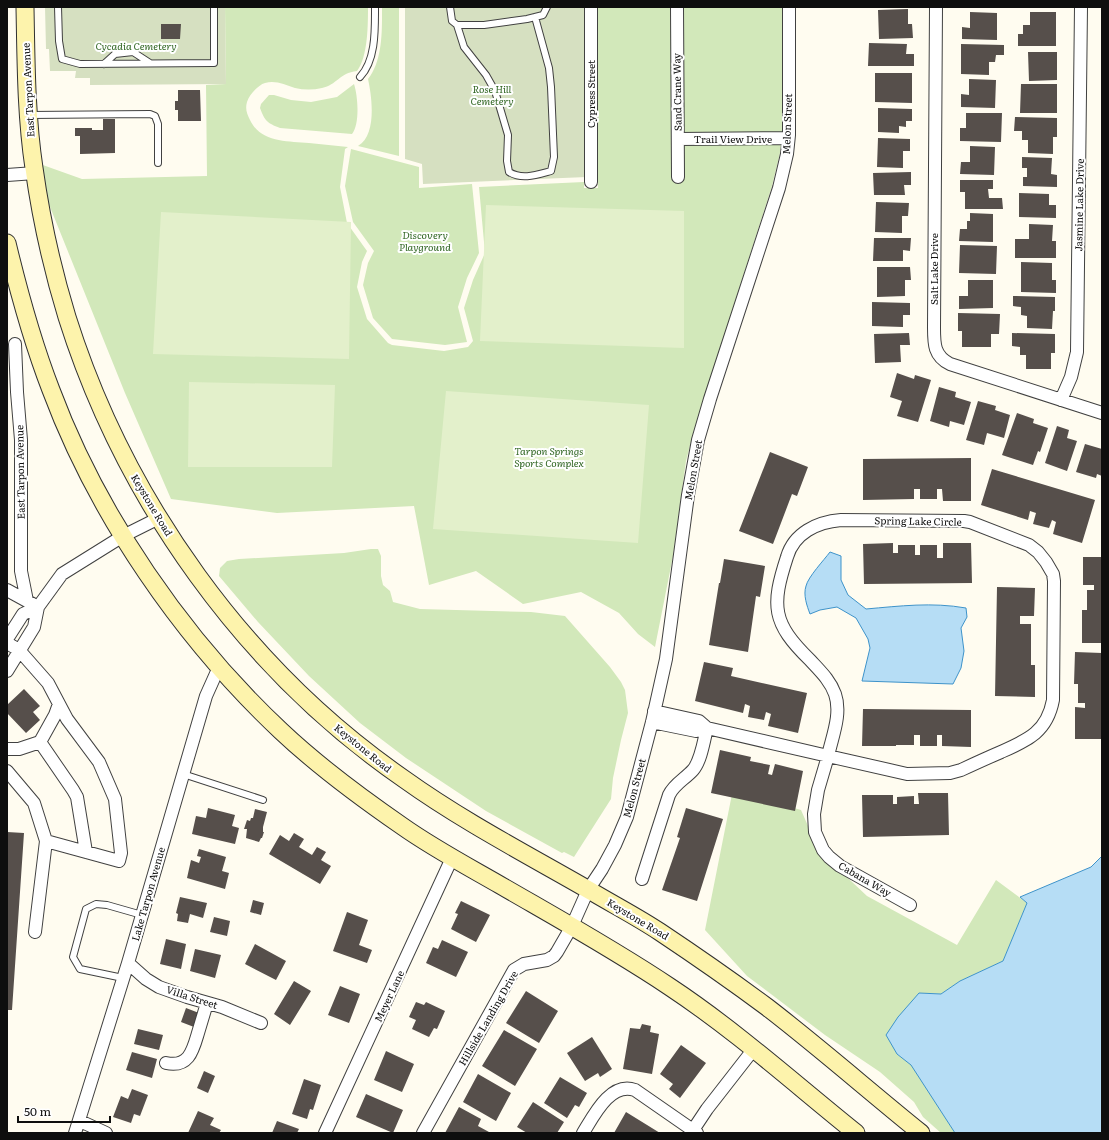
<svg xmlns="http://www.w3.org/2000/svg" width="1109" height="1140" font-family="Literata,serif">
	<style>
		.green { fill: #d2e8ba }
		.cemetery { fill: #d6e0c1 }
		.pitch { fill: #e3f0cb }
		.water { fill: #b6ddf5; stroke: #3e93ca }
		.building { fill: #564f4b }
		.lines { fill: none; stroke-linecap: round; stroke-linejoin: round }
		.service-casing { stroke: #414141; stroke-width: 8 }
		.minor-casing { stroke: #414141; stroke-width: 14 }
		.secondary-casing { stroke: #303030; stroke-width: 19 }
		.service { stroke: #fff; stroke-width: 6 }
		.minor { stroke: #fff; stroke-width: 12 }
		.secondary { stroke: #fdf3ac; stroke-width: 17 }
		.labels { text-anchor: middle; stroke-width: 4; stroke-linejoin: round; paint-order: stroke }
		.park-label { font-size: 10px; font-style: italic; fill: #2e6420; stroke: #fff }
		.street-label { font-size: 10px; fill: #0e0e0e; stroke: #fff }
	</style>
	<rect width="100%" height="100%" fill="#fffcf0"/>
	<path class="green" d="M225,7H368C368,25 368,57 357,71C339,73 337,85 322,88C313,90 304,90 295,88C285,85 276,80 265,83C258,85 249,95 247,102C245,109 247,114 250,120C261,143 287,141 309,143C322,144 335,146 348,147L345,149L340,187L347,223L367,251L362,262L357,287L367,319L388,343L392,345L444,351L468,347L473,341L464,308L473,280L485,253L479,187L584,182V188H598V7H782V135L780,153L772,186L694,430L686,461L673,556L655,647L638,634L619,613L581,592L523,604L476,571L429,585L414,506L277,513L171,499L125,393L46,197L40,164L82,179L207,176L206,85L226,84Z
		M382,7H399V156L358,146C377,135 372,97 368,79C383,60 382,30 382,7Z
		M354,84C358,96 360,124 352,134L280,128C267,123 265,121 260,108L261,104L269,95H274L291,100L311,102L337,97Z
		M351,149L419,167V188L472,184L479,253L467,278L458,307L467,342L445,345L392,339L373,318L363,285L368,263L374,251L353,222L345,186Z
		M371,549H378L381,556V576L383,585L390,591L393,602L420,609L531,612L565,616L610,667L621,682L625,690L628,713L621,740L613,778L611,799L574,857L564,852L562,853L486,811L406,758L360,723L309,676L258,622L219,576L220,568L227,561L239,559L344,553Z
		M732,794L759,798L801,810L819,851L867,896L957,945L996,880L1027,903L1003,961L960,981L941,994L919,993L897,1054L911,1064L955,1133H941L923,1117L914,1102L880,1072L825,1035L747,976L705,930Z"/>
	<path class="cemetery" d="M45,7H225L226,84L90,85V78H75L76,71H50L49,49H46Z
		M405,7H588L587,177L423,184L422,164L405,159Z"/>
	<path class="pitch" d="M486,205L684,211V348L480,341Z
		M161,212L351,222L349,359L153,354Z
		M189,382L335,385L332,467H188Z
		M446,391L649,405L638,543L433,529Z"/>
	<path class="water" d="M830,552L841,556V580L848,595L866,609C900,606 932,602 966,608L967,617L961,628L964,651L961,668L953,684L862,681L870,648L868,639L856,618L837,607L820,610L810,614C807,606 803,595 806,586C808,577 824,560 830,552Z
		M1102,856V1133H955L911,1065L897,1054L886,1035L898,1017L919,993L941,994L960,981L1003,961L1027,903L1020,897L1091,867Z"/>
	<path class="building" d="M908,9V24H912L913,38L879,39L878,10Z
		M970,12L997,13V40L962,39V27L970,28Z
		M1030,12H1056V46H1018V34H1023V25H1030Z
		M161,24H181L180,39H161Z
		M869,43L907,44L906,54H914V66H868Z
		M961,44L1004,45V55H996L995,62H989V75L961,74Z
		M1028,52H1057V80L1029,81Z
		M875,73H912V103L875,102Z
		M969,79L996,80L995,108L961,107V94L969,95Z
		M1021,84H1057V113H1020Z
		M178,90H200L201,121H178V110H175V101H178Z
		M878,108L912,109V121H906V127L899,126V133L878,132Z
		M966,113H1002L1001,142L960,141V128H966Z
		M1015,117L1057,118V137H1053V154L1028,153V140H1022V131H1014Z
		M103,119H115V153L80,154V136H75V128H92V130H103Z
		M878,138L910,139V151H903V168L877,167Z
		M970,146L995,147L994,175L960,174L961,162H970Z
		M1022,157L1052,158L1051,174L1057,175V187L1023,186V177H1027V168H1022Z
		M911,172V185H904L905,195H874L873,173Z
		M960,180H993V189H988L989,198H1002L1003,209H965V192H960Z
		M1019,193L1049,194V205H1056V218L1019,217Z
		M876,202L909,203L908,216H902V233L875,232Z
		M970,213L993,214V242L959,241L960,229H967V221H970Z
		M1029,224L1053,225L1052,241H1056V258H1015V239H1029Z
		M874,238H911L910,251L903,250V261H873Z
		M960,245L997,246L996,274L959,273Z
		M1021,262L1052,263V280H1056V293L1021,292Z
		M877,267H910L911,280H905V296L877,297Z
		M968,280H993V308L959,309V296H968Z
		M1013,296L1055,297V311H1053L1052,329L1027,328V316L1021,315V307L1013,306Z
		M872,302L910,303V315H903V327L872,326Z
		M958,313L1000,314L999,334H991V347H962V331H958Z
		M909,333L910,345H900L901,362L875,363L874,334Z
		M1012,333L1055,334V353H1051V369H1026V355H1020V347L1012,346Z
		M897,373L914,379L915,375L931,380L918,422L897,416L902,401L890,397Z
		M939,387L956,392L955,397L971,402L964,425L950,421L949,427L930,421Z
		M978,401L996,406L995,410L1010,415L1004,438L987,433L984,445L966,440Z
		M1017,413L1034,419L1033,423L1048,428L1040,452L1038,451L1033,465L1002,455Z
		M1057,426L1069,430L1067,438L1077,441L1067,471L1045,463Z
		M1085,444L1102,449V476L1097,474L1096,478L1076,472Z
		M770,452L808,467L797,496L792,494L773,544L739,531Z
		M971,458V501H943L942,489H937V499H920V489H914V499L863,500V459Z
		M992,469L1095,500L1082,543L1053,534L1056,522L1052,520L1049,528L1033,524L1036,513L1030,511L1028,520L981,505Z
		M893,543V553H898V545H915V555H920V545H937V558H943V543H971L972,583L864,584L863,544Z
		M1083,557H1102V643H1082V610H1087V590H1094V585H1083Z
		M724,559L765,566L760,597L756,596L748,652L709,645L719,583H720Z
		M997,587L1035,588L1034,616H1020V624H1031V665H1035V697L995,696Z
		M1075,652L1102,653V739H1075V707L1085,708V703H1078V684H1074Z
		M704,662L733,668L731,676L807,693L798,733L768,726L771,714L766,712L764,720L748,717L750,706L745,704L743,713L695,701Z
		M24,689L40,706L33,712L40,720L26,733L7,713V705Z
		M863,709L971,710V747L942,746V735H937V746H920V735H914V745H896V746H862Z
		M720,750L751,757L750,761L770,765L768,774L772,775L775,764L803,771L795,811L711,793Z
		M918,793H948L949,835L863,837L862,795H893V804H897V797L914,796V804H919Z
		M208,808L235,815L232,826L239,828L235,844L192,834L196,816L206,818Z
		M686,808L723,819L697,901L662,890L680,838L677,837Z
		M255,809L267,812L263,827V832H264L262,838H261L259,842L246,838L247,829H244L247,820L250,821L251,818H253Z
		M7,832L24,833L12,1010H7Z
		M294,833L304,839L299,847L312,855L317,847L326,852L321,860L331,866L320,884L269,854L280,835L289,841Z
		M199,849L226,857L222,871L229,873L225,889L187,878L191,860L199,863L201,857L197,856Z
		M180,897L207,903L203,918L190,914L188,923L177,921L178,914L176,913Z
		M253,900L264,903L261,915L250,912Z
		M461,901L490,915L476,942L451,929L458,914L455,913Z
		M347,912L368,920L359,945L372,950L367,963L333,951Z
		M214,917L230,921L227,936L210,932Z
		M166,939L186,944L181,969L160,964Z
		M442,940L468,952L456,977L426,963L433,947L438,949Z
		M255,944L286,961L276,980L245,964Z
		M195,949L221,955L215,978L190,971Z
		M294,981L311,991L290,1025L274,1014Z
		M340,986L360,994L349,1023L328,1015Z
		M526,991L558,1011L539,1043L506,1023Z
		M416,1002L424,1005L426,1002L445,1011L437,1029L434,1028L429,1037L412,1029L416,1020L409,1017Z
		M186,1008L199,1013L194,1027L181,1022Z
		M642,1024L651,1026L650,1032L659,1034L652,1074L623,1069L630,1028L640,1029Z
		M138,1029L163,1035L159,1050L134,1044Z
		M504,1030L537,1049L515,1086L482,1066Z
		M592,1037L612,1069L600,1077L598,1073L585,1081L567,1053Z
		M681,1045L706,1063L680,1098L669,1089L673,1084L660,1074Z
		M386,1051L414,1064L402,1092L374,1080Z
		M132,1052L157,1059L152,1078L126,1070Z
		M204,1071L215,1076L208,1093L197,1088Z
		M478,1074L511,1093L496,1121L463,1102Z
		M560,1077L587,1093L579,1107L575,1105L567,1118L544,1103Z
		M304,1079L321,1085L313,1110L310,1109L307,1119L292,1114Z
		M132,1089L148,1095L140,1116L134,1114L131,1123L113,1117L121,1096L128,1099Z
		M366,1094L403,1110L393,1133L356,1117Z
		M533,1102L564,1122L557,1133H527L517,1127Z
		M459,1107L481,1119L478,1126L489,1132L488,1133H445Z
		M198,1111L214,1118L210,1125L221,1130L219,1133H188Z
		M626,1112L660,1133H614Z
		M277,1121L299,1129L297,1133H272Z"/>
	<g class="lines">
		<g class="service-casing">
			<path id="service" d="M58,7L59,41L62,59L80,64L214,63V7
				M450,7L452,21L457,25H484L527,19L543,15L547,7
				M457,25L464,47L486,75L495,91L508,135L507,161L509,172C522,180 536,175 551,171L554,157L551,87L549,68L535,17
				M104,64L115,54L133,52L150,63
				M360,77C376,60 375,30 375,7
				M29,115L150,114L155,116L158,124V163
				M183,774L263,800
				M123,978L80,969L73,957L86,909L96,904L107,905L142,915"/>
		</g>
		<g class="minor-casing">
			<path id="minor" d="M591,7V182
				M677,7L678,177
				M936,7L934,328C934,344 934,356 950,364L1102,413
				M678,139L788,138
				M7,175L35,173
				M15,344L17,392L21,440V571L27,601
				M1061,400L1071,377L1077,352L1081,7
				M841,520L964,521L970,522L1029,545L1038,552L1046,562L1053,574L1054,581L1053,700C1047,732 1028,740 1001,752C987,758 974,764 961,770L950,773L907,774L828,756C832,737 842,714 835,694C830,680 820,671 810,660C772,623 771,606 787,557C794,533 817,522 841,520Z
				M7,590L38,607L62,574L123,536L159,518
				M7,639L23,614L38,607
				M7,643L19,650L48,683L67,719L99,762L115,799L121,853L119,861L46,841L34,803L7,771
				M7,671L34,627L38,607
				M654,711L699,721L707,728L828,756L818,790L814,814L815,832L823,850L829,857L840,866L910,905
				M652,722L696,731L707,728
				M40,742L73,790L77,797L86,852
				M7,749H19L40,742L55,715L59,704
				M642,879L669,795C674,784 685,779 693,770C701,761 704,740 707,728
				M35,932L46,841
				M128,963L146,979L159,987L187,997L222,1007L261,1023
				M166,1063C189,1068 193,1050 198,1033C201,1023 204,1013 207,1003
				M80,1121L106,1133
				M693,1130L707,1109L753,1050
				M75,1133L128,963L206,696L219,667
				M325,1133L452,858
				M423,1133L514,970L524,964L547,960L554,956L557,952L572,926L588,890L602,869L615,845L627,817L652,722L666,659L688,495L698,440L710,399L779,188L787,154L789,135V7
				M583,1133C593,1117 610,1081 635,1090L697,1133"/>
		</g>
		<g class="secondary-casing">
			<path id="secondary" d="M25,7C26,60 26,115 34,168C41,218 52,268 67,317C125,501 245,669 404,779C464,822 530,856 594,893C616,906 639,918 660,932C696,956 732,981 767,1007C819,1047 869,1091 921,1133
				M7,243C19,293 32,341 51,390C98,516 183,639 281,731C318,766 360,797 402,826C433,848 467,866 500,885C557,918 615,950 670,987C735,1030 795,1084 856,1133"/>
		</g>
		<use href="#service" class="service"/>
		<use href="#minor" class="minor"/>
		<use href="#secondary" class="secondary"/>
	</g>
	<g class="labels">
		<g class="park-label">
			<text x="136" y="50">Cycadia Cemetery</text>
			<text x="492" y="93">Rose Hill<tspan x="492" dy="12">Cemetery</tspan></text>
			<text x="425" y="239">Discovery<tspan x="425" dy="12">Playground</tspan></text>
			<text x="549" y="455">Tarpon Springs<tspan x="549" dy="12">Sports Complex</tspan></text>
		</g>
		<g class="street-label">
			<text transform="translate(28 90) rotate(-93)" y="4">East Tarpon Avenue</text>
			<text transform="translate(677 92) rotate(-91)" y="4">Sand Crane Way</text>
			<text transform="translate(591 94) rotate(-90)" y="4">Cypress Street</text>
			<text transform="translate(787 124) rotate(-88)" y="4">Melon Street</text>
			<text x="733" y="143">Trail View Drive</text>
			<text transform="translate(1079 205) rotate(-89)" y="4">Jasmine Lake Drive</text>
			<text transform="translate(934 269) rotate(-90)" y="4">Salt Lake Drive</text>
			<text transform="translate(693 470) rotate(-80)" y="4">Melon Street</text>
			<text transform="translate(20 472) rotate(-91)" y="4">East Tarpon Avenue</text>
			<text transform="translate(152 505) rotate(59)" y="4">Keystone Road</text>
			<text transform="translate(918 521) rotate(1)" y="4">Spring Lake Circle</text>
			<text transform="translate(363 748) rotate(39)" y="4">Keystone Road</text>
			<text transform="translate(634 788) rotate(-75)" y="4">Melon Street</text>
			<text transform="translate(865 879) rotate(30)" y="4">Cabana Way</text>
			<text transform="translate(148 894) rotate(-74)" y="4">Lake Tarpon Avenue</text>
			<text transform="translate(638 919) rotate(31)" y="4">Keystone Road</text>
			<text transform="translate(389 996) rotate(-65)" y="4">Meyer Lane</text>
			<text transform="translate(192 997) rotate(18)" y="4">Villa Street</text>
			<text transform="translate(488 1018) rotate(-60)" y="4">Hillside Landing Drive</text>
		</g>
	</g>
	<rect width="1109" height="1140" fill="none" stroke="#0e0e0e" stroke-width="16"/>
	<path d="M18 1116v6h92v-6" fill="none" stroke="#0e0e0e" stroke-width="2"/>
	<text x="24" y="1116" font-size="12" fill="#0e0e0e" stroke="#ffffff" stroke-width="3" paint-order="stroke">50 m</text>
</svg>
